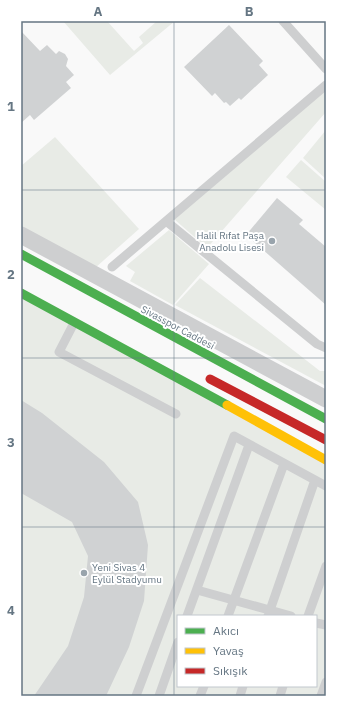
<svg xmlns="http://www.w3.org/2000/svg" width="347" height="717" font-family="'IBM Plex Sans',sans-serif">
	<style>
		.green { fill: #e8ebe6; fill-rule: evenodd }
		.building { fill: #d0d2d3 }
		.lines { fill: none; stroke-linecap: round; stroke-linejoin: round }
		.lane { stroke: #cecfd0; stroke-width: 9 }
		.street { stroke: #cecfd0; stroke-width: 17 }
		.fast { stroke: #4caf50; stroke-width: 9 }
		.slow { stroke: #ffc107; stroke-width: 9 }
		.jam { stroke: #c62828; stroke-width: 9 }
		.grid { fill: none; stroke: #657683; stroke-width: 1; stroke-opacity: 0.55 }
		.poi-dot { fill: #99a4ac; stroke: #fff; stroke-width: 1.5 }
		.labels { text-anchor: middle; stroke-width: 4; stroke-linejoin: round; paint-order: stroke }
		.poi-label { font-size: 10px; fill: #657683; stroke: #fff; text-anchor: end }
		.street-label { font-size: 10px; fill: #657683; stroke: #fff }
		.neatline { fill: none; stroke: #657683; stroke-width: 1.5 }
		.grid-label { font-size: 13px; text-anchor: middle; font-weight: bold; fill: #657683 }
	</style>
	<rect width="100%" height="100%" fill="#f9f9f9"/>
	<path class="green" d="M63,21H107L134,51L143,43L139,37L157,21H175L110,75Z
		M326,89V112L207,248L174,219Z
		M326,130V179L303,158Z
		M55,137L139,229L95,268L21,228V166Z
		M301,160L326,182V210L286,177Z
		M169,230L209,264L173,305L130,281L135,272L126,266Z
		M200,278L320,371H326V386L175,305Z
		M21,297L326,463V696H21ZM178,616H316V686H178Z"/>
	<path class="building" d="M229,25L263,61L259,65L268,75L241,100L239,98L230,106L226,102L224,103L215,93L212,96L184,67Z
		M21,31L40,51L47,45L56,54L59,51L65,54L68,59L66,66L74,75L66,82L71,88L34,120L30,115L21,123Z
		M277,198L303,220L299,224L326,247V305L246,235Z
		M21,400L42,413L104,462L138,502L148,545L144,601L129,647L106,696H34L68,646L84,597L88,556L72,522L21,493Z"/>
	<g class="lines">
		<path class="lane" d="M283,21L326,69
			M166,221L317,344L326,348
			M112,267L326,85
			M74,323L59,352L176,414
			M197,590L291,616
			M187,616L249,445
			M228,616L284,464
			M268,616L315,480
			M308,616L326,566
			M316,623L326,625
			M136,696L234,436L326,486
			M159,696L178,642
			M200,696L204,686
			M240,696L243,686
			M280,696L283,686
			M321,696L326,682"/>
		<path class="street" d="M21,235L326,399"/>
		<path class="fast" d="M21,254L326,419
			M21,293L227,405"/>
		<path class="slow" d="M227,405L326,460"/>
		<path class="jam" d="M210,379L326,440"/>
	</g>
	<path class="grid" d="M174,21V696M21,190H326M21,358H326M21,527H326"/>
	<g class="poi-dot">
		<circle cx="272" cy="241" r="4"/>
		<circle cx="84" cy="573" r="4"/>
	</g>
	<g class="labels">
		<g class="poi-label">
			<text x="264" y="239">Halil Rıfat Paşa<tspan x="264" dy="12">Anadolu Lisesi</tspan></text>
			<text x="92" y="571" text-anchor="start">Yeni Sivas 4<tspan x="92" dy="12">Eylül Stadyumu</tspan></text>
		</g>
		<g class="street-label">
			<text transform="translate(178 327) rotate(28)" y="4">Sivasspor Caddesi</text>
		</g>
	</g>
	<rect width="347" height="717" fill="none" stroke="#ffffff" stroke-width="44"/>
	<rect x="177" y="615" width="140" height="72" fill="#ffffff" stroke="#c1c8cd"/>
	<rect x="185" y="628" width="20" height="6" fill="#4caf50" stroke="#c1c8cd"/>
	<text x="213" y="635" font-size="12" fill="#657683">Akıcı</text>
	<rect x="185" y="648" width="20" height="6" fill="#ffc107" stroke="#c1c8cd"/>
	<text x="213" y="655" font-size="12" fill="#657683">Yavaş</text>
	<rect x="185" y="668" width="20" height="6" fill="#c62828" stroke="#c1c8cd"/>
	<text x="213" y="675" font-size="12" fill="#657683">Sıkışık</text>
	<rect x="22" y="22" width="303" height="673" class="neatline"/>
	<g class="grid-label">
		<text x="98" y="16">A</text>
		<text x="249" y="16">B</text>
		<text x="11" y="111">1</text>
		<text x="11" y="279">2</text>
		<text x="11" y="447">3</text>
		<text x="11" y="615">4</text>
	</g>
</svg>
